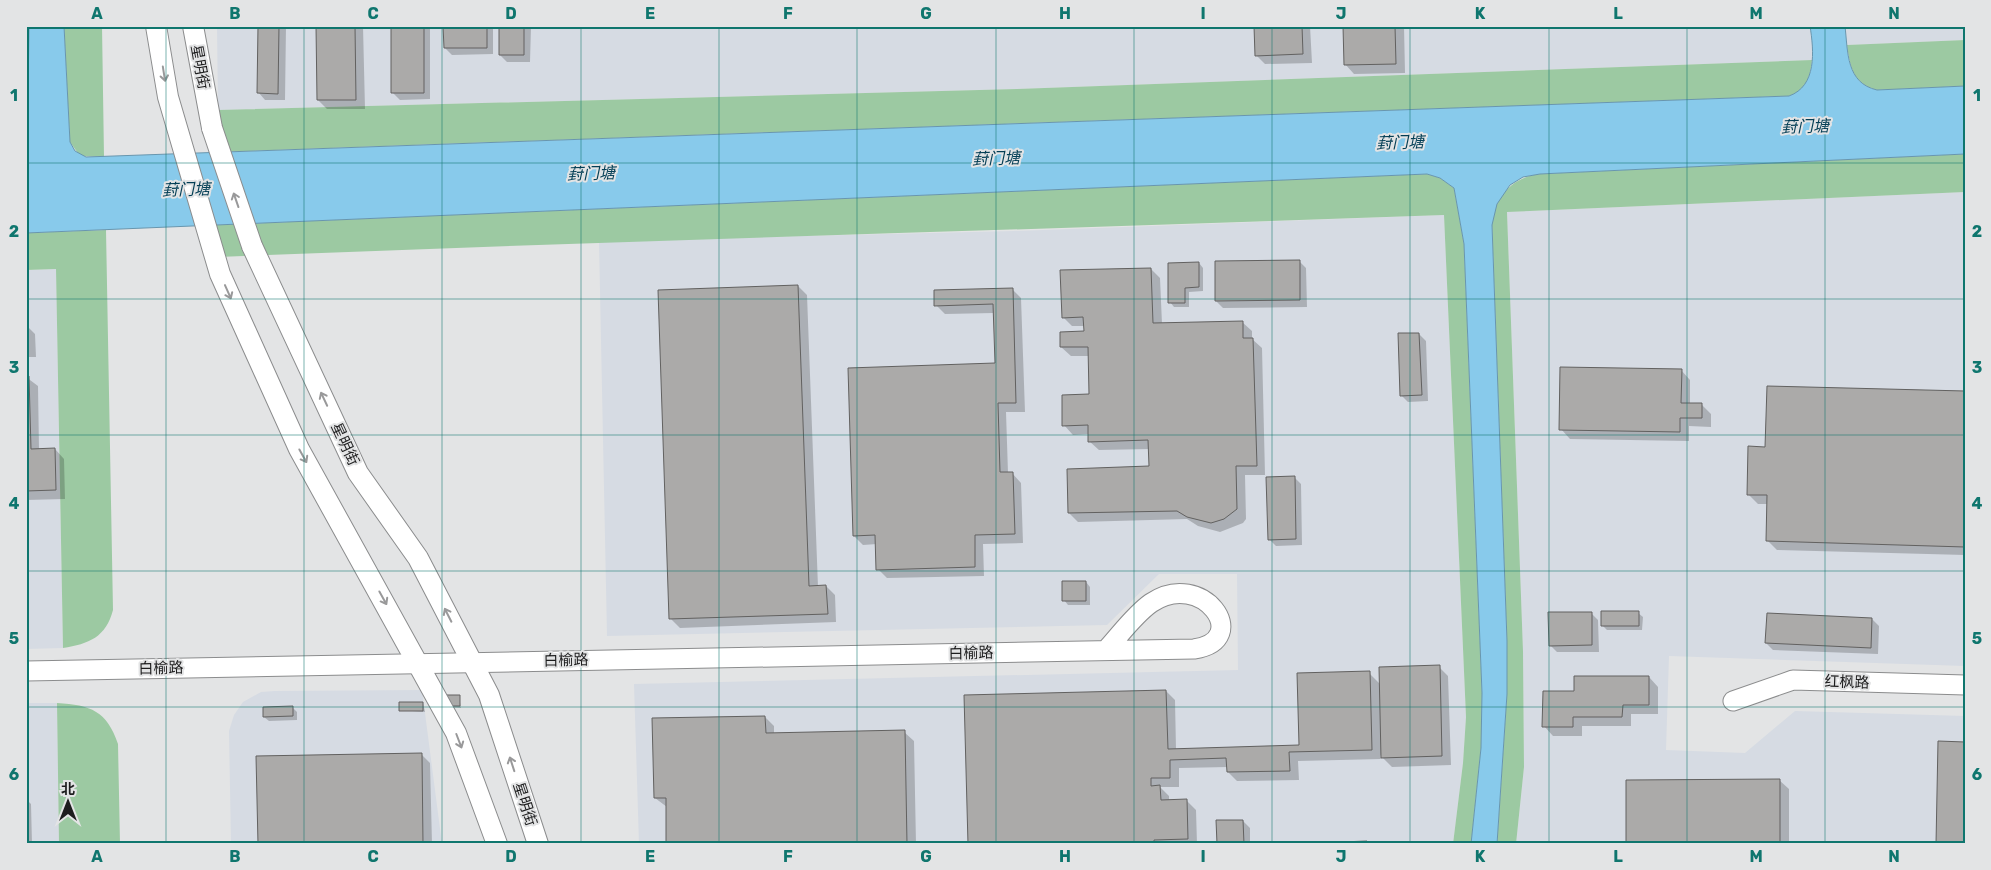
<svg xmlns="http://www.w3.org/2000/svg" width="1991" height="870" font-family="Rubik,'Noto Sans SC',sans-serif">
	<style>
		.built { fill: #d6dbe3 }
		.green { fill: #9cc9a2 }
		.water { fill: #88caeb; stroke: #6896ae }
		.shadow { fill: #0003 }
		.building { fill: #abaaa9; stroke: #626160 }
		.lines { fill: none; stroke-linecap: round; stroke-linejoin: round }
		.secondary-casing { stroke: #8b8c8d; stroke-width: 21 }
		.primary-casing { stroke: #8b8c8d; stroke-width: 22 }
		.secondary { stroke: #fff; stroke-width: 19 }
		.primary { stroke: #fff; stroke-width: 20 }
		.primary-bridge-casing { stroke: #8b8c8d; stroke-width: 22; stroke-linecap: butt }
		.primary-bridge { stroke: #fff; stroke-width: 20 }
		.oneway { stroke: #99999a }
		.grid { fill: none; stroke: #0f766e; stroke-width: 1; stroke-opacity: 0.55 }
		.labels { text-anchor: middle; stroke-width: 4; stroke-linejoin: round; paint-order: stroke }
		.street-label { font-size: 15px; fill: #1d1d1e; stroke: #e3e4e5 }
		.water-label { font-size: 16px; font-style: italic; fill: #033e55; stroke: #e3e4e5 }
		.neatline { fill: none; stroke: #0f766e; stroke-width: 2 }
		.grid-label { font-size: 16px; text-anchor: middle; font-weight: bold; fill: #0f766e }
	</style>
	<rect width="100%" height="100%" fill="#e3e4e5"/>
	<path class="built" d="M217,26H1810L1813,44L1812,60L1017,89L218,110Z
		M1845,26H1965V40L1847,45Z
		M1965,192V666L1669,656L1666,750L1745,753L1795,711L1965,716V844H1516L1524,767L1523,651L1507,212Z
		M1444,215L1466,717L1463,763L1453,844H639L634,684L1238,670L1237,574H1159L1107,625L607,636L599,241L1014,231Z
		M56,269L63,648L26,649V270Z
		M422,690L442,844H231L229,731L234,715L243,702L261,692L275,691Z
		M26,703H57L59,844H26Z"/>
	<path class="green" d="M26,26H29V131L26,145Z
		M64,26H102L104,157L80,156L70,142Z
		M1965,40V86L1877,90C1853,84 1850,67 1847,45Z
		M1812,60C1810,78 1806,90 1789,96L219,152L218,110L1017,89Z
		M1965,154V192L1507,212L1523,651L1524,767L1516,844H1497L1507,694V641L1492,225C1494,197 1512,177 1540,174Z
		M1427,174L1440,178L1454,188L1464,244L1482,693L1481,748L1471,844H1453L1463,763L1466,717L1444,215C1035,230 627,240 218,257L216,225Z
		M106,230L113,610C106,637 89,644 63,648L56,269L26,270V233Z
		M57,703C91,705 107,711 118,744L120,844H59Z"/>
	<path class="water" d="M29,26H64L70,142L75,151L86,157L1789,96C1817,86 1814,51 1810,26H1845C1848,52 1846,83 1877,90L1965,86V154L1540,174L1523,177L1510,185L1497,204L1492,225L1507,641V694L1497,844H1471L1481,748L1482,693L1464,244L1454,188L1440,178L1427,174L26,233Z"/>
	<path class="shadow" d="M259,26H286L285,100H265L259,93Z
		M317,26H363L365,109H327L318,100Z
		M393,26H430V99L400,100L393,93Z
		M445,26H493V54L452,55L445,48Z
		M500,26H531L530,62H507L500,55Z
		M1255,26H1310L1312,63L1265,64L1256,55Z
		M1344,26H1404L1405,73L1354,74L1345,64Z
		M1299,261L1306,268L1307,307L1223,308L1216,301Z
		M1199,263L1203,268V291L1189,292V307H1174L1170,302Z
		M1151,269L1160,278L1162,324L1242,322L1252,331V339L1262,348L1265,475H1245L1246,519L1243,523L1220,532L1198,526L1187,519L1078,522L1069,513L1150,468V449L1099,450L1089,441V434L1073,435L1064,425L1090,396L1089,356H1071L1061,347L1085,332V326H1072L1063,317Z
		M798,286L807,295L818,587L826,586L835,595L836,622L680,628L671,619Z
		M1012,289L1021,298L1025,412H1006L1008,473H1012L1021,483L1023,543L983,544L984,576L887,578L878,569L877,544L863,545L854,536L996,365L994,313L945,314L936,305Z
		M26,325L35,334L36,357H26Z
		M1419,334L1426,341L1428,401L1408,402L1401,395Z
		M1681,370L1690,380V405H1702L1711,414V427L1689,426V441L1570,439L1561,429Z
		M26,377L38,386L39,450L55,449L64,459L65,499L26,500Z
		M1965,392V555L1777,550L1768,541V504H1758L1748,494L1767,448Z
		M1294,477L1301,484L1302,545L1276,546L1269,539Z
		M1086,582L1090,587V605H1068L1064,600Z
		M1591,613L1598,620L1599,652H1557L1550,645Z
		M1638,613L1643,617L1642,630H1607L1602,625Z
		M1872,619L1879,626L1878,654L1773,650L1766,643Z
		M1439,667L1448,676L1451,765L1392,767L1380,755L1381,759L1298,761L1299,780L1237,781L1228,772V767L1179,768V787H1160L1169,796V801L1186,800L1196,810L1197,844H970L1166,691L1175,700L1176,750L1300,746L1369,673L1380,684Z
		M1649,677L1658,687V714H1631V726H1582V736H1553L1544,726L1576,692Z
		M459,696L461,708L445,707Z
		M423,703L425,712L400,710Z
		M292,707L297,712V720L269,721L264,717Z
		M765,717L774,726V734L904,732L914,741L916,844H668L667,807L655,798Z
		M421,754L430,763L432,844H259Z
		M1779,780L1789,789V844H1627Z
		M26,799L31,804L32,844H26Z
		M1243,821L1250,828V844H1218Z"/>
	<path class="building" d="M258,26H279L278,94L257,93Z
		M316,26H355L356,100H317Z
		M391,26H424V93H391Z
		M443,26H487V48H444Z
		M499,26H524V55H499Z
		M1254,26H1302L1303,54L1255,56Z
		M1343,26H1395L1396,64L1344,65Z
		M1300,260V300L1215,301V261Z
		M1199,262V287L1185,288V303H1168V263Z
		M1151,268L1153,323L1243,321V338H1253L1257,466H1236L1237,509L1224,519L1211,523L1187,517L1177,511L1068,513L1067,469L1149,466L1148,440L1088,442V425L1062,426V395L1089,394L1088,347H1060V332L1084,331L1083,317L1062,318L1060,270Z
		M798,285L809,586L826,585L828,614L669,619L658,290Z
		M1013,288L1016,403H998L1000,472H1013L1015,534L975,535V567L876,570L875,535L853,536L848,368L995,363L993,304L934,306V290Z
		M1398,333H1419L1422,395L1400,396Z
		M1560,367L1682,369L1681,403H1702V418H1680V432L1559,430Z
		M26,376H29L31,449L55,448L56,490L26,491Z
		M1767,386L1965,391V547L1766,541L1767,495H1747L1748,446L1765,447Z
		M1295,476L1296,539L1268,540L1266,477Z
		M1062,581H1086V601H1062Z
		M1601,611H1639V626H1601Z
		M1548,612H1592V645L1549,646Z
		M1767,613L1872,618L1871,648L1765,643Z
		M1440,665L1442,756L1381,758L1379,667Z
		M1370,671L1372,750L1289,752L1290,771L1227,772L1226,758L1170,760V778H1151V786L1160,785L1161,800L1187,799L1188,839L1154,840V844H968L964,695L1166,690L1168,749L1299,745L1297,673Z
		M1574,676H1649V705H1623L1622,717H1573V727H1542L1543,691H1574Z
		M442,695H460V706H442Z
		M399,702H423V711H399Z
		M293,706V716L263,717V707Z
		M765,716L766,733L905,730L907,844H666V798H654L652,718Z
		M1938,741L1965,742V844H1936Z
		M422,753L423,844H258L256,756Z
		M1780,779V844H1626V780Z
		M1216,820H1243L1244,844H1217Z
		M1367,841V844H1341V842Z"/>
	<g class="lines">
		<g class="secondary-casing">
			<path id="secondary" d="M26,671L1194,649C1254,640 1202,568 1151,603C1134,615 1120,635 1106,650
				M1733,701L1793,680L1965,685"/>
		</g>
		<g class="primary-casing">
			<path id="primary" d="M156,26L168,97L220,274L299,449L456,733L497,844
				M193,26L212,128
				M252,246L358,473L418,558L489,695L538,844"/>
		</g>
		<use href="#secondary" class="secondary"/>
		<use href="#primary" class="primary"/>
		<g class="primary-bridge-casing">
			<path id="primary-bridge" d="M212,128L252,246"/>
		</g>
		<use href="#primary-bridge" class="primary-bridge"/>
	</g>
	<defs><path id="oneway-shaft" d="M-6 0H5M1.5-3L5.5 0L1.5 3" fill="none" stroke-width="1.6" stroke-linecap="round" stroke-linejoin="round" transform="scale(1.25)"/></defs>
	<g class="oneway">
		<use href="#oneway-shaft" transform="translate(164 74) rotate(81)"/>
		<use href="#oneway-shaft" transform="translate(236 200) rotate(-109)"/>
		<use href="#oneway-shaft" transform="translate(228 292) rotate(66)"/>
		<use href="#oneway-shaft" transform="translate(324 399) rotate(-115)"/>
		<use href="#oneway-shaft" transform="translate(303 456) rotate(61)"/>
		<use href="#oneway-shaft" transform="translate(383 598) rotate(61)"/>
		<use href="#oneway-shaft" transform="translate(448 615) rotate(-117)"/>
		<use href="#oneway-shaft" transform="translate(459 741) rotate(69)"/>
		<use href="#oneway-shaft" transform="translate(512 764) rotate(-108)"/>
	</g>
	<path class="grid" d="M166,26V844M304,26V844M442,26V844M581,26V844M719,26V844M857,26V844M996,26V844M1134,26V844M1272,26V844M1410,26V844M1549,26V844M1687,26V844M1825,26V844M26,163H1965M26,299H1965M26,435H1965M26,571H1965M26,707H1965"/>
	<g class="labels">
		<g class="street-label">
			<text transform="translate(200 67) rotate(80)" y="5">星明街</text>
			<text transform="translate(345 444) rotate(65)" y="5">星明街</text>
			<text transform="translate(971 653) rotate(-1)" y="5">白榆路</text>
			<text transform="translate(566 660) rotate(-1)" y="5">白榆路</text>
			<text transform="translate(161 668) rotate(-1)" y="5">白榆路</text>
			<text transform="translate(1847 682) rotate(2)" y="5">红枫路</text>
			<text transform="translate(525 804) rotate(72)" y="5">星明街</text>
		</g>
		<g class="water-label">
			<text transform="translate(1805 126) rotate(-2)" y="6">葑门塘</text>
			<text transform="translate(1400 142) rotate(-2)" y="6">葑门塘</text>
			<text transform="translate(996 158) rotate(-2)" y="6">葑门塘</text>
			<text transform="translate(591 173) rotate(-2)" y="6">葑门塘</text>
			<text transform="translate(186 189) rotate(-2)" y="6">葑门塘</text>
		</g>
	</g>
	<rect width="1991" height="870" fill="none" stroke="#e3e4e5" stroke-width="55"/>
	<g transform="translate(68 802)" stroke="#e3e4e5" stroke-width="4" paint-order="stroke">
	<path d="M0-4L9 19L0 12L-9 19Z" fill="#1d1d1e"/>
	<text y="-8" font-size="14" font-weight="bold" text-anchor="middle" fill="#1d1d1e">北</text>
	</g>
	<rect x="28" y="28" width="1936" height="814" class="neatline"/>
	<g class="grid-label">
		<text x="97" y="19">A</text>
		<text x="235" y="19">B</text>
		<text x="373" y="19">C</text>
		<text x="511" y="19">D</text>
		<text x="650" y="19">E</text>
		<text x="788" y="19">F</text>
		<text x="926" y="19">G</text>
		<text x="1065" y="19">H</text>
		<text x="1203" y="19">I</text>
		<text x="1341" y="19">J</text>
		<text x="1480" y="19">K</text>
		<text x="1618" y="19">L</text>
		<text x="1756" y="19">M</text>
		<text x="1894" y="19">N</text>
		<text x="14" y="101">1</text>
		<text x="1977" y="101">1</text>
		<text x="14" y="237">2</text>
		<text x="1977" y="237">2</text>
		<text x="14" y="373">3</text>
		<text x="1977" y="373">3</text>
		<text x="14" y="509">4</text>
		<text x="1977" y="509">4</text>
		<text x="14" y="644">5</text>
		<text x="1977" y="644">5</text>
		<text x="14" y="780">6</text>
		<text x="1977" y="780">6</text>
		<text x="97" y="862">A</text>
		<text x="235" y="862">B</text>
		<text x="373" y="862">C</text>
		<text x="511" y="862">D</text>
		<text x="650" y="862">E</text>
		<text x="788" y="862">F</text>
		<text x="926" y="862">G</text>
		<text x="1065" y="862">H</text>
		<text x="1203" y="862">I</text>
		<text x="1341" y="862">J</text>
		<text x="1480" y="862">K</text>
		<text x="1618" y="862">L</text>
		<text x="1756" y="862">M</text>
		<text x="1894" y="862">N</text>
	</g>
</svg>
